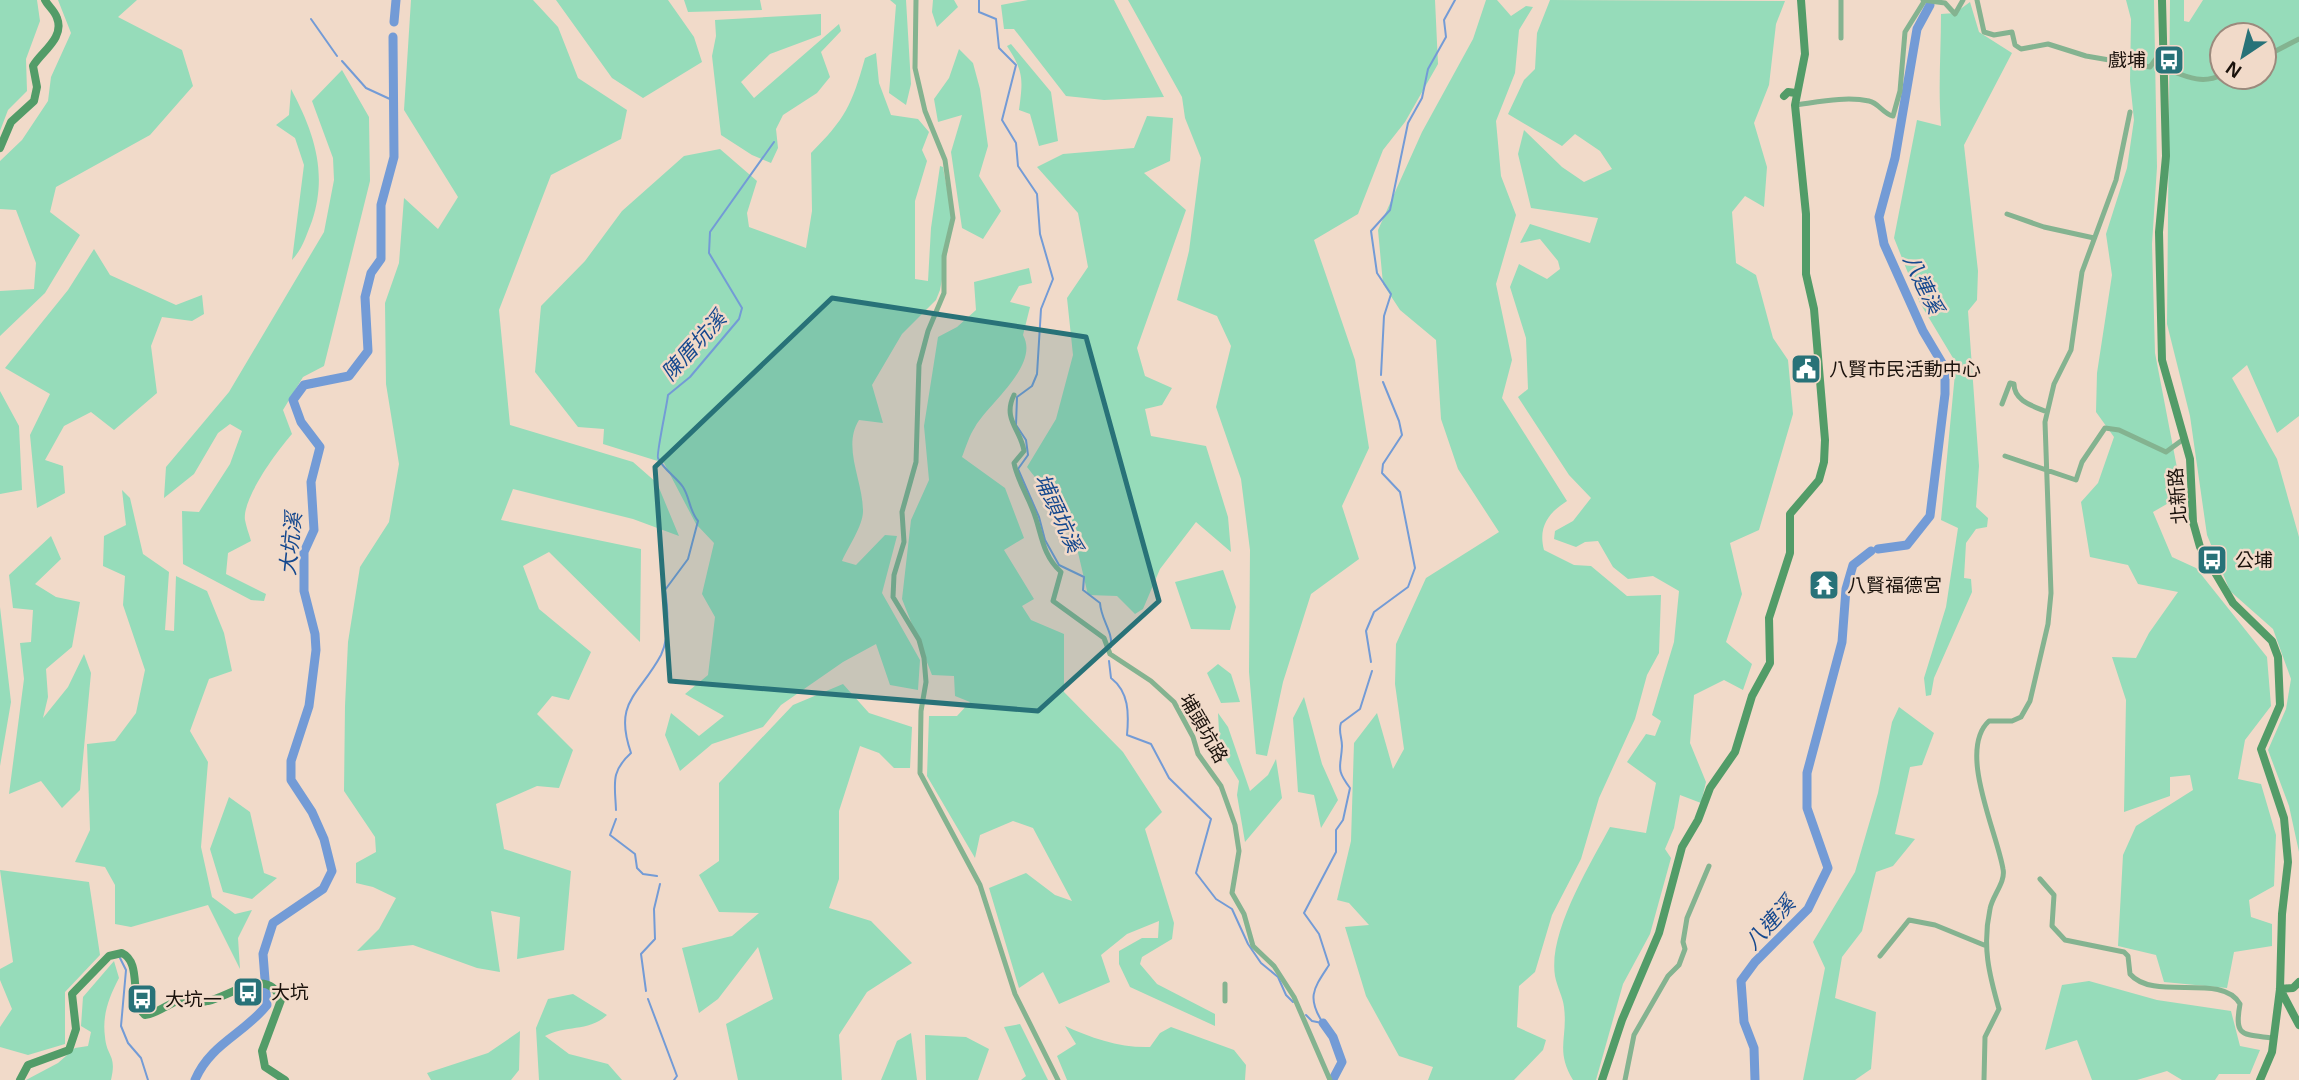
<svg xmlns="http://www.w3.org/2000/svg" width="2299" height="1080" font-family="Arial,'Noto Sans TC',sans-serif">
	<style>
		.green { fill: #96dcba; fill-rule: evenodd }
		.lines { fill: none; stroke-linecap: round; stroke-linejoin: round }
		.stream { stroke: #739bd6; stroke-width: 2 }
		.river { stroke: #739bd6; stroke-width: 9 }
		.street { stroke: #84b390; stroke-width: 5 }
		.secondary { stroke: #529c68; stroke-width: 8 }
		.marked { fill: #287278; fill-opacity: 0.2; stroke: #287278; stroke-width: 5; stroke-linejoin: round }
		.labels { text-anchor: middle; stroke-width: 5; stroke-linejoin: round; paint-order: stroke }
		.poi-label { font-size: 19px; fill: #1a120c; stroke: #f1dac9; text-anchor: start }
		.street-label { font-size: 19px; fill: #1a120c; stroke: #f1dac9 }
		.water-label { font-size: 21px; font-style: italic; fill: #15488e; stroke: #f1dac9 }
	</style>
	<rect width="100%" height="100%" fill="#f1dac9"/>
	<path class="green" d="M0,0H37L40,21L26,59L27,91L8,110L0,131Z
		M58,0H137L118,17L182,50L193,86L150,135L56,187L50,212L80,235L45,293L0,336V291L34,289L36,263L16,210L0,209V161L22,140L48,101L51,77L71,33Z
		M411,0H533L558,27L578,78L627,110L621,139L551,175L499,310L510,425L633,462L657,483L679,536L633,519L513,489L501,520L641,549L640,642L549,552L523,566L539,609L591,652L569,700L552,696L537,714L573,750L559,788L537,786L496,804L504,849L571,871L564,950L517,959L520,917L491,911L500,972L477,968L413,945L357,951L379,929L396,898L373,887L356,883V863L376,852L375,837L344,791L345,706L348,642L360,567L389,522L399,464L386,384L385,303L399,263L404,198L438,229L458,197L404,110Z
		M556,0H668L694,37L702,62L643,98L612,78Z
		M684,0H760L762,10L688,12Z
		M890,0H906L911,84L906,105L889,93L896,5Z
		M933,0H954L958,7L937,27L932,12Z
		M1028,0H1114L1164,97L1104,100L1066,96L1014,29H1004L1001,5Z
		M1128,0H1435L1438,64L1405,122L1383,150L1358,214L1314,240L1355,360L1369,448L1342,506L1359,559L1311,594L1283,682L1267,756L1256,754L1249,672L1250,550L1241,479L1216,407L1231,346L1217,316L1177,300L1189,251L1201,158L1185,118L1182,97Z
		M1486,0H1497L1511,16L1526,6L1533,7L1519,30L1515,73L1496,121L1501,176L1516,215L1496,284L1512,360L1502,398L1567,501C1548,513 1538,527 1544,550L1574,565L1591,566L1627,596L1661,595L1659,653L1647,675L1635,719L1599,798L1581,859L1552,915L1535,972L1519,986L1517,1027L1546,1040L1543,1050L1514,1080H1428L1433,1067L1399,1056L1366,996L1345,927L1369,925L1349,903L1337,900L1351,841L1354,743L1377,713L1393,769L1404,749L1395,684L1396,644L1426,578L1499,532L1458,469L1441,419L1436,340L1400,310L1383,284L1378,230L1422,132L1473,39Z
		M1550,0L1785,1L1776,24L1769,85L1754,123L1767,167L1764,207L1745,196L1732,212L1736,263L1756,275L1773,338L1788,360L1793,414L1759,530L1730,543L1742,594L1726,642L1752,664L1743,690L1724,680L1694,695L1690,743L1706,782L1701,803L1680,795L1674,828L1665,849L1671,858L1650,934L1623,984L1596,1080H1573C1555,1050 1568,1038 1564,1007C1563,997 1557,987 1555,976C1548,932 1590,865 1610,827L1646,833L1656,783L1627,762L1646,734L1655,736L1661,721L1652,715L1674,642L1679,591L1653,576L1628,579L1613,567L1598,541L1585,542L1576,547L1554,539L1555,531L1573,521L1591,498L1569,475L1518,397L1528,389L1526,338L1510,287L1519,264L1547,279L1560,269L1558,261L1540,239L1520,243L1530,224L1590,243L1598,218L1531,208L1518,154L1524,130L1562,167L1584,182L1612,169L1600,151L1575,134L1562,146L1508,114L1524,80L1535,69L1537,33Z
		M2126,0H2154L2157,167L2152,244L2155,353L2178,473L2172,501L2153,512L2172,557L2196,568L2267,657L2271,706L2245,740L2238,779L2261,784L2276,835L2274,886L2249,900L2251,917L2272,924V946L2234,952L2227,988L2164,982L2156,955L2118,946L2123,855L2136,826L2193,790L2190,775L2170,777V796L2124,812L2126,700L2112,657L2136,658L2149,633L2178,592L2138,584L2128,565L2090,557L2081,502L2098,483L2114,437L2096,412L2097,373L2112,275L2106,234L2127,168L2134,120L2130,81L2131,19Z
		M2170,0H2184V21L2189,22L2203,0H2299V416L2277,433L2247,365L2232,378L2277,459L2299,537V852L2289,806L2268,750L2286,709L2291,679L2273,629L2230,591L2207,535L2190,416L2167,324ZM2222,35H2264V77H2222Z
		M1970,2L1979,32L2012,53L1964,145L1978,271L1977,300L1968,311L1979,466L1976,507L1988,518L1987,527L1976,529L1966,543L1964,578L1971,579L1972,592L1934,678L1931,695L1926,696L1924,678L1946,607L1958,528L1941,520L1956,363L1920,303L1894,238L1917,120L1941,126C1938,88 1941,52 1941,14L1955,13Z
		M821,14V35L770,54L741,82L754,98L839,24L841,31L821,52L830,77L817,93L783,115L776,129L778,148L771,163L752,155L721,135L712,56L716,36L715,20Z
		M1011,44L1051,92L1058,141L1039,146L1030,114L1019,110C1023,80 1024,72 1007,46Z
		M959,49L973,63L980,89L988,146L979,176L1001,211L983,239L962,228L951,152L962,115L938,122L934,99L949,78Z
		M876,53L879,83L891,115L918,119L929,132L922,150L927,161L915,201V279L928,281L931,228L940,166L943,167L953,222L940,290L936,300L902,334L872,385L883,423L859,420C842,447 863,481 863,511C863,526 848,547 842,561L856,565L885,535L897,536L882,593L920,660L918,690L890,685L876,644L843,662L781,705L763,727L712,744L680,771L665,735L671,713L699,736L724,716L685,694L708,675L715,617L702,594L714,543L696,524L664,463L603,444L604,429L578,427L535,372L541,306L585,261L622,211L684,156L720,149L757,181L747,213L749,227L806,248L812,211L811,153C845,119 852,105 865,58Z
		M342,70L369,117L370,181L324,366L303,377L283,410L292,434C278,450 242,498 245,520C246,526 249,534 251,541L228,553L226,574L266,594L264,601L251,600L183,564L182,511L199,512L230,464L242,431L230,424L218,433L194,474L164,498L166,467L229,392L324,232L334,180L333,158L312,101Z
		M291,89C314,132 328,173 312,221C306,236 303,248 292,260L304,165L295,138L276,125L289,115Z
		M1147,116L1173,118L1170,161L1144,173L1186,210L1137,348L1145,376L1172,388L1162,405L1145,409L1151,436L1206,446L1228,517L1231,552L1196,522L1160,569L1143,609L1135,614L1117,596L1088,595L1071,523L1027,467L1056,419L1073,355L1067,298L1088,267L1078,213L1037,167L1063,154L1134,148Z
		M94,249L110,275L176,305L202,295L204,314L192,321L162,317L151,346L157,393L114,430L91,412L64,426L45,460L63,466L65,493L37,508L30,435L50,394L5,368L68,290Z
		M1029,268L1032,283L1019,286L1010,302L1030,307L1023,335C1040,365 989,403 975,427C969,436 966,447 962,457L1005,488L1024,538L1004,550L1034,599L1022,606L1031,620L1064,634V692L1123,752L1162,812L1145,829L1174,923L1172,939L1142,957L1140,964L1157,984L1215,1014V1026L1130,987L1119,964V951L1142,938H1158L1159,921L1127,934L1101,955L1110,982L1059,1004L1043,972L1019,988L989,888L1026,873L1055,895L1072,901L1033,828L1013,821L980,835L975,858L927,776L929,716H957L970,702L955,696L954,676L932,675L902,599L911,520L929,480L924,426L938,337L957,327L976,310L974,282Z
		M0,391L19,426L22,490L0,494Z
		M122,490L130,498L143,554L169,572L165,630L174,631L176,576L207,591L224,633L232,671L209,679L190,731L208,762L201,847L212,897L235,914L252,910L238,938L240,969L208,905L131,927L115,924V885L105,867L75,862L90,830L87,744L115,741L136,713L145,670L123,605L125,576L103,566L104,536L126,525Z
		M51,536L61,559L35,584L56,597L80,602L72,647L46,669L48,697L43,718L68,687L84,654L91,673L80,790L62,808L41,781L9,794L24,679L20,643L31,642L33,610L13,608L9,575Z
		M1223,570L1236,607L1230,630L1191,629L1175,582Z
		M0,607L11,702L0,766Z
		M1218,664L1231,674L1240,702L1221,703L1207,673Z
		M843,684L869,713L912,727L910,768H894L879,753L860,746L839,811V879L829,908L871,921L912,963L867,992L839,1035L842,1080H738L726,1024L773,999L758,947L718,999L699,1013L682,948L732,936L759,913L719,912L699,875L719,861V783L793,705Z
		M1304,697L1322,764L1338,800L1321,828L1314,795L1298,792L1293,718Z
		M1899,707L1934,733L1922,765L1910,767L1895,834L1915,839L1893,866L1876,872L1862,931L1842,957L1835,998L1876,1012L1871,1069L1855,1080H1803L1825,968L1813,942L1855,872L1878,793L1892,722Z
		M1218,713L1228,727L1250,791L1268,775L1276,759L1282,798L1245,842L1237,795L1239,781L1220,750Z
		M229,797L250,812L264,873L277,878L252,899L223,892L210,849Z
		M0,870L89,882L100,955L65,992V1044L28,1055L0,1047V1027L12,1009L0,980V969L13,962Z
		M114,961L119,978C109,997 102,1015 105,1037C107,1058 117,1054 111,1080H26L58,1063L75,1048L88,1046L91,1032L81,1026L83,997Z
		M2089,981L2157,1000L2231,1011L2240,1046L2260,1050L2250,1074H2219L2215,1080H2182L2167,1071L2137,1080H2092L2077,1040L2045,1050L2062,985Z
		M573,994L607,1015C589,1032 565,1025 545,1036L569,1054L608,1064L622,1080H539L536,1028L548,999Z
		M1020,1024L1048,1080H1021L1026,1076L1004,1027Z
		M1065,1026C1091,1038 1120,1048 1150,1047L1160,1033L1171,1027L1234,1050L1246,1065L1245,1080H1067L1057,1056L1076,1044Z
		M520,1031L519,1070L511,1080H431L427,1073L488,1053Z
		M911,1033L917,1080H881L897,1041Z
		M925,1035L966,1037L989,1049L978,1080H926Z"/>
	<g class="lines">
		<path class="stream" d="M979,0V12L996,19L999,48L1016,65L1002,120L1016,143L1018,166L1037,194L1040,234L1053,279L1041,309L1037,374L1032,386L1017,397L1016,425L1026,440L1028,455L1018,469L1039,517L1045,540L1059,565L1084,577L1083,590L1100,603C1101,620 1113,631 1111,647
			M311,19L337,56
			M342,61L366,88L392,100
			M1381,375L1384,316L1391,294L1377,273L1371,231L1390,210L1408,123L1422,98L1428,69L1446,37L1444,20L1455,0
			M1109,661L1111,678C1129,692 1129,713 1127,735L1151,744L1169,778L1211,819L1196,873L1216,899L1232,909L1248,944L1261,963L1278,977L1286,995L1293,1002
			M1371,662L1366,631L1374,612L1408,587L1415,568L1400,492L1382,473L1383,464L1402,435L1399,421L1383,382
			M616,810C615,784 610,772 631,753C613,701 639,696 661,655C670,636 668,610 665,590L688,559L698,521C689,510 690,498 683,487C676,477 663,469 658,458C656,455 667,405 668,395L690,377L739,319L742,308L709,253L710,232L774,142
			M616,819L610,835L635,854L637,868L643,874L657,876
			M120,958L126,970L121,1026L128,1043L141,1058L148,1080
			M646,991L641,954L655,939L654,909L660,884
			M648,999L677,1076L674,1080
			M1306,1015L1312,1021L1322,1023
			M1323,1023C1306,997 1314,988 1329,965L1319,934L1304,913L1336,852V830L1343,820L1350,788C1335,768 1341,768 1342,746C1342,737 1338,731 1341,723L1360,709L1372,671"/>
		<path class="river" d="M394,22L396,0
			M1878,549L1907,545L1930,516L1945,394V368L1923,331L1884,244L1879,217L1895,158L1917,29L1930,5
			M1323,1023L1333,1037L1342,1062L1333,1079
			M195,1080C210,1044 244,1034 267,1005L263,954L273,923L323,889L332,871L324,839L312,812L291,780V761L309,706L316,650L315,634L304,591V552L314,530L311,482L320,447L301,422L293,400L304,385L349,376L368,351L365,297L371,273L381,259V205L394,157L393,37
			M1755,1080L1754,1048L1744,1022L1741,981L1755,962L1808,909L1828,868L1807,808V773L1842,642L1846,589L1853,565L1871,551"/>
		<path class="street" d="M916,0L915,68L925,111L945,160L953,218L944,256V293L928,331L919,365L916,462L902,512L904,542L894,575L893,597L919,640L924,658L926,682L921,711L920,773L980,885L1015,994L1058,1080
			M1923,0L1945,3L1955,14L1963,0
			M1977,0L1984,32L1994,35L2012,32L2015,45L2021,49L2048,44L2086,56L2150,67L2163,49
			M1841,38V0
			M2264,57L2299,39
			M2164,68C2185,76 2201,85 2222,75
			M1795,105C1818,102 1846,96 1869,101C1879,103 1883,114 1893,116L1900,91L1905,32L1925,0
			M2007,214L2044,227L2094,238
			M1014,395C1002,419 1021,430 1024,451L1014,463C1018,483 1030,499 1036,519C1042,538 1044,557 1061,572L1053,601L1104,638L1110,654L1151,681L1174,702L1193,737L1198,754L1221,786L1235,825L1239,851L1232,893L1244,914L1253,946L1274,966L1294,997L1330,1080
			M2002,404L2010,383L2014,384C2014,401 2033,406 2047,412
			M2005,456L2076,480L2082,462L2105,428L2119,430L2166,452L2185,438
			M2040,879L2054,895L2052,926L2065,940L2124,952L2128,956L2130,974C2154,1002 2222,972 2240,1004C2234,1037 2242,1034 2272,1038
			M1880,956L1909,920L1935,925L1984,945
			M1225,1001V984
			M1625,1080L1634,1035L1668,976L1679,965L1685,949L1683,942L1687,918L1709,866
			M1984,1080L1985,1037L1999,1009C1989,974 1982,946 1990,909C1992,896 2006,882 2003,869C1997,832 1957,750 1989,721H2012L2021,717L2030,701L2048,624L2051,593L2045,422L2054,384L2071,350L2082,272L2116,180L2130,112"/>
		<path class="secondary" d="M2162,0L2166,156L2159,232L2162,360L2190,459L2193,522L2200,547L2233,603L2272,641L2278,657L2280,705L2261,749L2284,818L2288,862L2282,914L2280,989L2272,1052L2260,1080
			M1784,96L1788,92L1796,93
			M0,148L11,122L34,101L37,87L33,66C41,52 65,38 57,18C55,11 48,6 45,0
			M2280,989L2299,1025
			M2280,989L2293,988L2299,982
			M20,1080L28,1065L69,1050L76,1029L72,994L109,956L122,953C143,963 128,1000 145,1015C156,1014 165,1006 175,1002C187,998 197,1004 208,1001C231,996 268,965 281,1000L262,1051L265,1067L285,1080
			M1602,1080L1622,1020L1659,933L1682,847L1698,820L1710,788L1735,752L1752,696L1770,663L1769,618L1790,553V514L1819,480L1824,462L1825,440L1814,309L1806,274V214L1795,105L1805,54L1801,0"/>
	</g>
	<path class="marked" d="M832,298L1086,337L1159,601L1038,711L670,681L655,467Z"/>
	<defs>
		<g id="bus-square" transform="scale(1.575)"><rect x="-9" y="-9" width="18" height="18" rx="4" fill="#287278" stroke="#f1dac9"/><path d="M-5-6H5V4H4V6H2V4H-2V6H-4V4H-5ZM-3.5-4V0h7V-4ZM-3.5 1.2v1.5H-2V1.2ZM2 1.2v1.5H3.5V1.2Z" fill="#fff"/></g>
		<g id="civic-square" transform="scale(1.575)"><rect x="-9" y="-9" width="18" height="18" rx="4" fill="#287278" stroke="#f1dac9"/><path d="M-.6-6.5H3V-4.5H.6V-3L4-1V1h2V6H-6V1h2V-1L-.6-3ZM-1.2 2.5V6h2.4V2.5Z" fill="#fff"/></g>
		<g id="temple-square" transform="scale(1.575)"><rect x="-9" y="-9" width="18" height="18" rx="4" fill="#287278" stroke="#f1dac9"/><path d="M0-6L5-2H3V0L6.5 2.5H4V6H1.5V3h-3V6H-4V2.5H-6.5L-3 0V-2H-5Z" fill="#fff"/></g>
	</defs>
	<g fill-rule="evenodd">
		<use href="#bus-square" x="2169" y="60"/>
		<use href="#civic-square" x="1806" y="369"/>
		<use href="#bus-square" x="2212" y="560"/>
		<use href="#temple-square" x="1824" y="585"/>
		<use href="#bus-square" x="248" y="992"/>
		<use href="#bus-square" x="142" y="999"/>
	</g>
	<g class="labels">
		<g class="poi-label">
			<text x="2146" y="67" text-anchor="end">戲埔</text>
			<text x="1829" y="376">八賢市民活動中心</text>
			<text x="2235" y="567">公埔</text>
			<text x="1847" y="592">八賢福德宮</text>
			<text x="271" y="999">大坑</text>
			<text x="165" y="1006">大坑一</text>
		</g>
		<g class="street-label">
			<text transform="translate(2177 496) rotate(-95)" y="7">北新路</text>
			<text transform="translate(1204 728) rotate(60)" y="7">埔頭坑路</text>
		</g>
		<g class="water-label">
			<text transform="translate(1923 284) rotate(64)" y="7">八連溪</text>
			<text transform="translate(694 346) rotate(-48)" y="7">陳厝坑溪</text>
			<text transform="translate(1058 513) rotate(65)" y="7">埔頭坑溪</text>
			<text transform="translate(291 544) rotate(-84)" y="7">大坑溪</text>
			<text transform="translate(1770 923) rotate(-48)" y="7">八連溪</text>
		</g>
	</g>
	<g transform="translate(2243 56) rotate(215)"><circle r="33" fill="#f1dac9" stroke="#9b8a7d" stroke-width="2"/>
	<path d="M0-5L12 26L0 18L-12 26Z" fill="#287278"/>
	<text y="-10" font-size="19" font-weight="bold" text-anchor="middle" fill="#1a120c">N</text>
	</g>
</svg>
